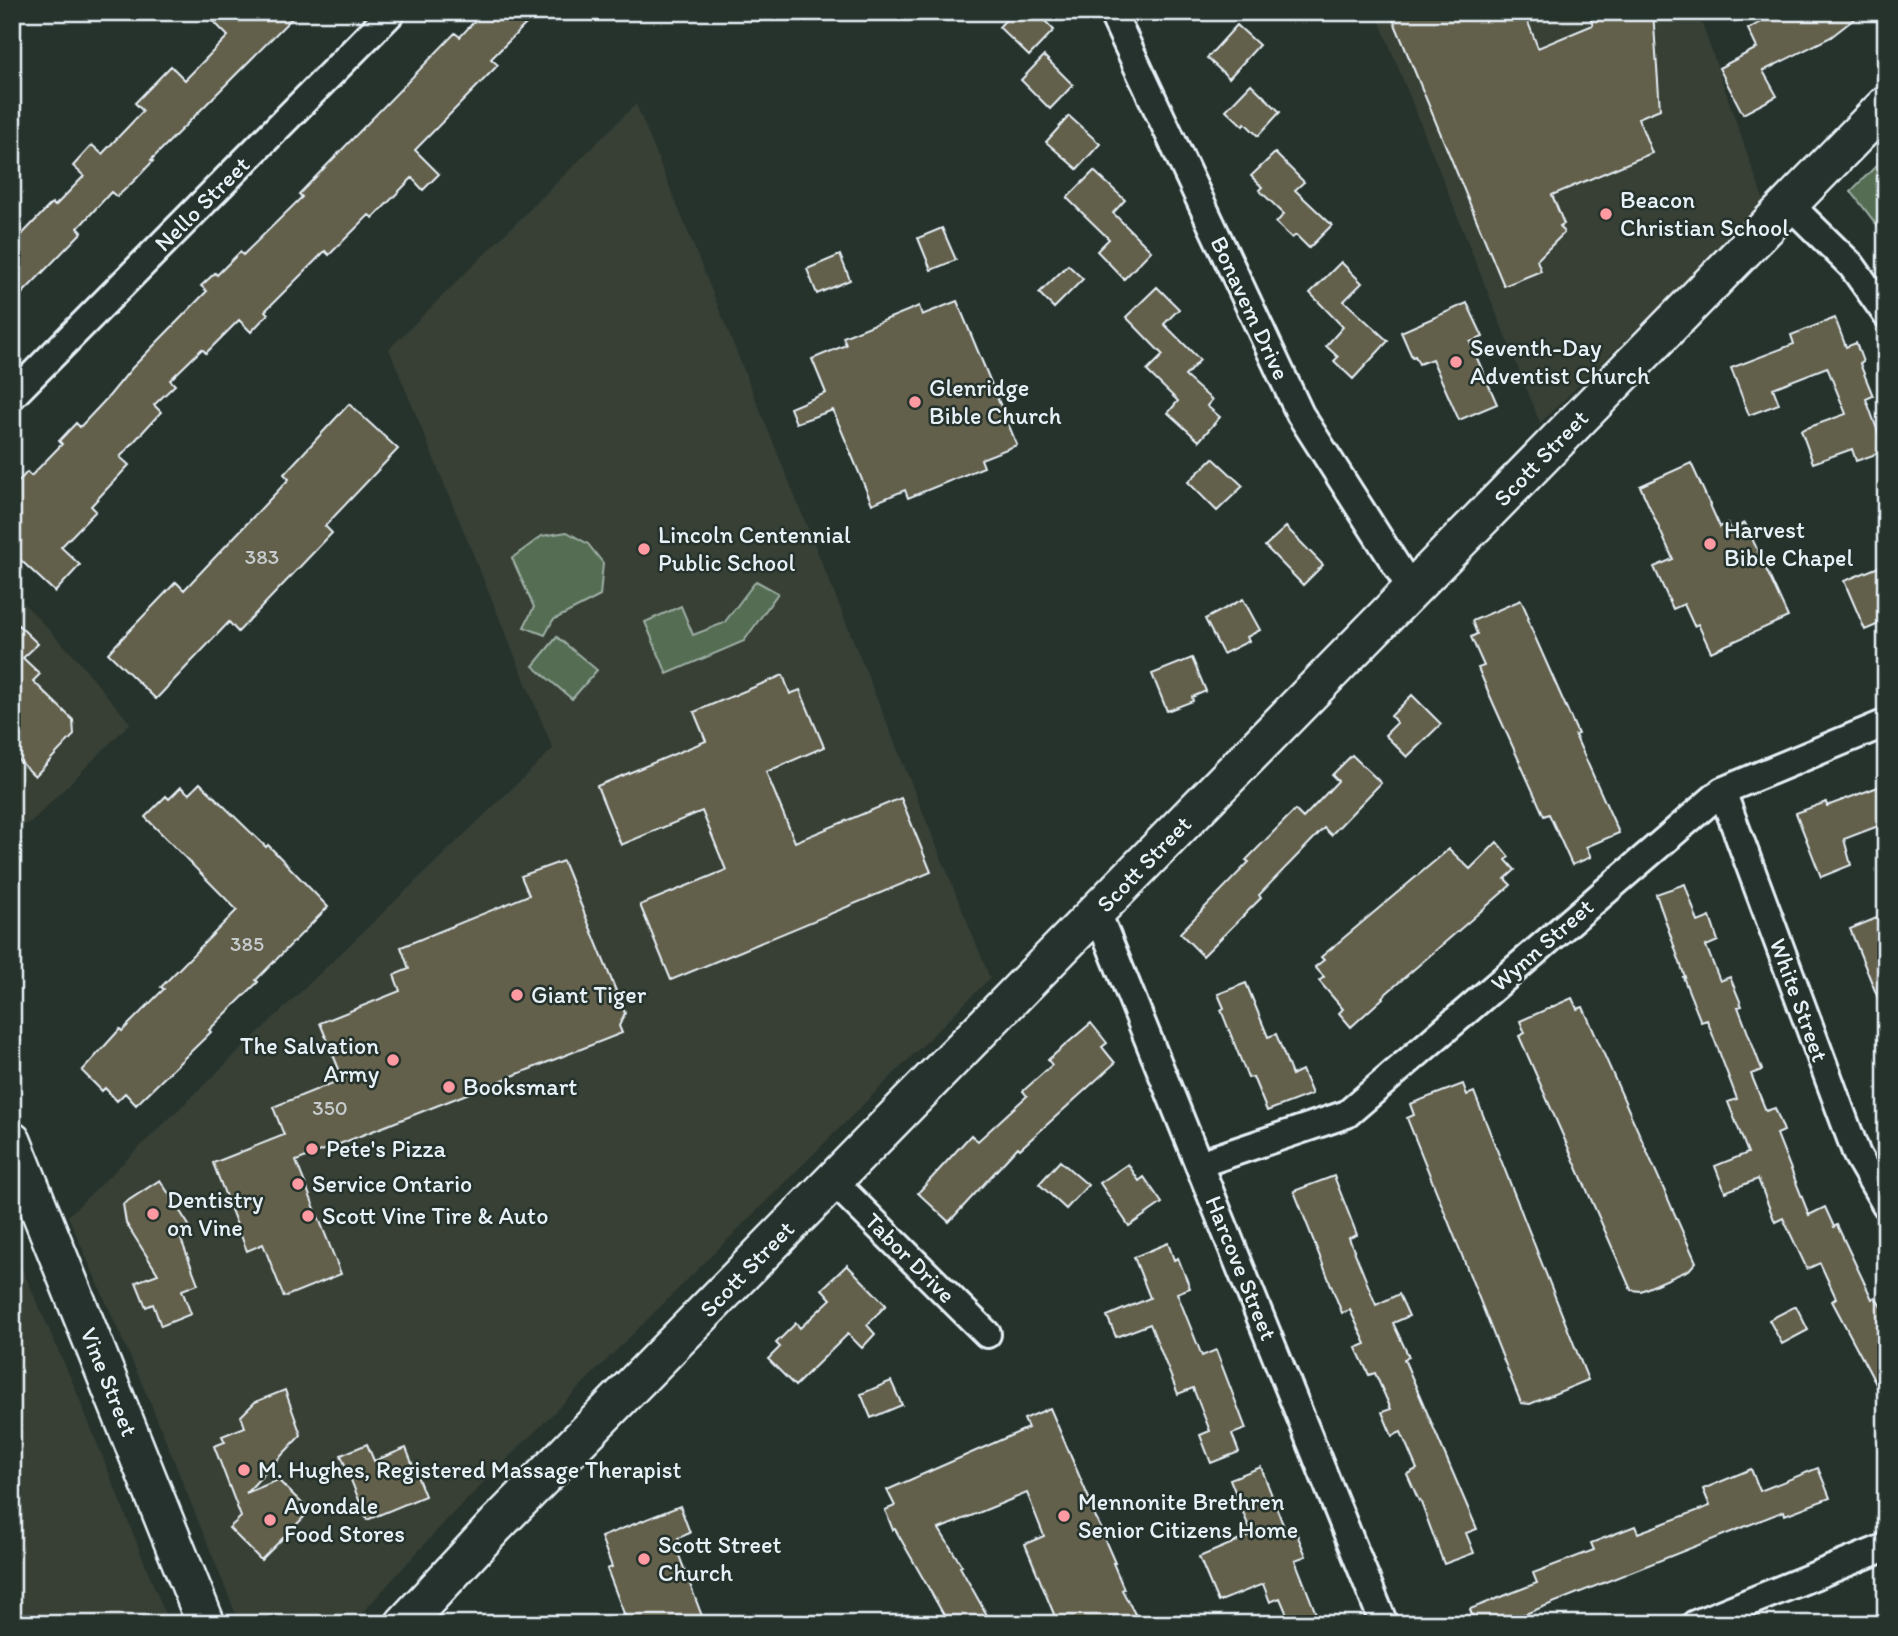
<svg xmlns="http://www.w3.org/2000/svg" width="1898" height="1636" font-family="Itim,sans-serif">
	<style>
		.built { fill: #384036 }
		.green { fill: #546d53; stroke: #9eafa6; stroke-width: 2 }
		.building { fill: #625f4b; stroke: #e8f1f8; stroke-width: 2 }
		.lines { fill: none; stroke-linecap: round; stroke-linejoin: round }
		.street-casing { stroke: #e8f1f8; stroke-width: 32 }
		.secondary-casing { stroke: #e8f1f8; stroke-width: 42 }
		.street { stroke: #26332d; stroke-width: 26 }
		.secondary { stroke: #26332d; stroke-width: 37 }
		.poi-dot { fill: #ff9aa2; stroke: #26332d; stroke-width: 2.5 }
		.labels { text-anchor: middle; stroke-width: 5; stroke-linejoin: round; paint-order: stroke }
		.number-label { font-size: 21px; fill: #c6cccd }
		.poi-label { font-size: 24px; fill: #e8f1f8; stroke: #26332d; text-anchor: start }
		.street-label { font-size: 24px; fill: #e8f1f8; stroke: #26332d }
	</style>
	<rect width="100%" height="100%" fill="#26332d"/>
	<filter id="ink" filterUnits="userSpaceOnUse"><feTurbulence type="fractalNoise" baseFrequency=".0143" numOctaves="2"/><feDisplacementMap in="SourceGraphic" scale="14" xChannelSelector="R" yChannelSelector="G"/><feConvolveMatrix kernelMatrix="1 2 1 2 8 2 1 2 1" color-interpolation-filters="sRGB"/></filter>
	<g filter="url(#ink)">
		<path class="built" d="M1376,12H1698L1765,205L1540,423Z
			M636,104L990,978L450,1516L352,1624H240L151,1404L68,1216L553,749L389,349Z
			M12,591L73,655L130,723L32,821L12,831Z
			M12,1246L75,1388L169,1624H12Z"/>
		<path class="green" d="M1886,156V237L1851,191Z
			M567,532L588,544L603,563L600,596L553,620L545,635L524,627L534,607L512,558L542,536Z
			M756,581L778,593L744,641L667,674L645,622L681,606L693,635L724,623Z
			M557,637L597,670L572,699L533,666Z"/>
		<path class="building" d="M204,12H298L151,160L153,161L136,179L117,197L111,192L78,228L82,232L12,304V245L52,203L55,206L84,176L73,166L92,145L102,154L143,111L135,103L171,66L185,80L228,36Z
			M483,12H538L491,59L498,65L415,150L439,174L423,190L412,178L373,218L369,215L329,255L325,251L265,311L268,314L251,332L239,320L206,353L202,349L170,380L175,385L154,405L161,412L120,457L129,465L91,506L96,511L61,547L80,565L55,592L12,552V489L27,472L31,476L62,444L59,441L76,423L80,427L110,395L132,368L207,291L201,286L215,273L217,275L240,252L243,255L302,197L299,194L455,33L460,37Z
			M1013,12H1036L1054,30L1029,56L999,27Z
			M1390,12H1524L1538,48L1593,25L1588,12H1653L1660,109L1638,118L1652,153L1552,195L1564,224L1560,226L1564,233L1537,260L1541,271L1504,286Z
			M1780,12H1863L1831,37L1763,71L1777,96L1743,114L1719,68L1757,48L1748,29Z
			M1237,25L1259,45L1229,78L1207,58Z
			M1044,56L1073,85L1050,109L1021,80Z
			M1251,84L1280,112L1258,136L1245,123L1243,126L1226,110Z
			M1069,116L1100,144L1077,169L1046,142Z
			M1275,153L1304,182L1295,190L1332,225L1309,248L1296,235L1292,238L1276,223L1284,214L1259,190L1262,187L1251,176Z
			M1094,171L1125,200L1113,213L1151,251L1124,279L1097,251L1109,239L1067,198Z
			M942,228L956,260L931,270L918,238Z
			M840,255L850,280L817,294L807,269Z
			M1341,262L1362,283L1344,301L1388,341L1353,379L1334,361L1338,357L1326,346L1343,327L1310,293Z
			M1068,265L1083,279L1054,308L1039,293Z
			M1157,287L1179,309L1164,324L1200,360L1185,376L1212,400L1207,406L1220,417L1199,441L1168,413L1178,401L1147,371L1163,355L1126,317Z
			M957,301L1017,445L981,459L984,467L908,498L905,490L872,504L833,410L796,423L790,408L826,393L812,359L846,345L843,337L919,306L922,315Z
			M1467,303L1483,337L1470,342L1497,404L1459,420L1432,359L1419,364L1415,356L1412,357L1401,332Z
			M1835,318L1846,347L1856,343L1863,362L1860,364L1873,396L1866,399L1885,451L1856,461L1852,449L1813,463L1801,430L1846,414L1827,367L1773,388L1779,404L1749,415L1731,368L1794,344L1791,335Z
			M349,404L398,449L325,526L332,533L238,632L229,622L156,699L108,653L176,582L184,590L289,479L284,474Z
			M1213,458L1243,486L1217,511L1188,482Z
			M1691,463L1720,527L1727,523L1731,530L1745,523L1788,617L1711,652L1698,624L1694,626L1684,604L1673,609L1654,567L1673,559L1640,486Z
			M1286,527L1323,565L1303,585L1265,546Z
			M1886,564V621L1865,630L1844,581Z
			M1243,599L1260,630L1247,637L1249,641L1223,654L1205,619Z
			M1521,600L1529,618L1527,619L1578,734L1575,735L1619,833L1586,847L1591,857L1572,865L1549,814L1544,816L1494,705L1478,668L1484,666L1471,637L1477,634L1472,621Z
			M12,619L38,644L23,658L40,674L33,681L73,720L74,735L35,776L12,754Z
			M1192,658L1206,691L1192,697L1193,701L1167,711L1152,674Z
			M783,675L790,694L800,690L824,747L766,772L795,842L901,798L931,872L671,980L640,905L726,870L702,811L621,845L597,786L706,741L694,712Z
			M1412,695L1441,724L1407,757L1385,735L1397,723L1391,716Z
			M1352,755L1381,783L1331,835L1324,828L1259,895L1261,898L1203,956L1180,933L1249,862L1246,860L1295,810L1303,818L1338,781L1332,775Z
			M200,783L266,847L268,845L328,907L256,980L258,982L209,1030L211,1032L136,1105L125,1093L117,1101L105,1088L102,1091L82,1071L120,1029L122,1031L164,989L161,987L237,910L145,817L166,796L169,799L181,787L189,794Z
			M1886,784V823L1844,839L1851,865L1821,877L1796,813L1826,802L1827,806Z
			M1497,842L1509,857L1506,860L1515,870L1505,879L1511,885L1382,997L1383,998L1351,1027L1339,1013L1343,1009L1319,981L1324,977L1315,967L1324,960L1321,957L1449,849L1470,869Z
			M563,861L625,1013L619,1026L622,1033L296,1161L341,1274L284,1297L263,1244L247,1251L213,1163L284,1135L273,1107L343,1079L320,1023L400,991L394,975L409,969L401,947L529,895L521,876Z
			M1685,884L1698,922L1710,917L1718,941L1706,946L1720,981L1730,977L1742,1006L1738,1007L1762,1070L1751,1074L1766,1111L1775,1108L1784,1131L1777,1134L1809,1215L1825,1207L1834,1227L1837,1225L1872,1299L1875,1297L1886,1315V1403L1832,1301L1836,1298L1820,1263L1807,1269L1783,1218L1775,1222L1758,1179L1725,1192L1715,1166L1748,1153L1728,1102L1737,1099L1707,1020L1701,1022L1683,977H1685L1656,894Z
			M1879,917L1886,933V1013H1884L1850,929Z
			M1246,983L1268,1037L1276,1034L1292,1075L1302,1070L1312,1094L1267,1111L1253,1077L1248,1078L1221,1010L1224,1008L1218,994Z
			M1572,998L1577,1009L1583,1007L1696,1262L1689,1270L1641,1291L1631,1290L1519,1036L1525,1033L1520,1021Z
			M1091,1023L1107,1043L1102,1047L1115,1063L1020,1149L1018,1147L949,1222L918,1193L971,1135L978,1141L1027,1096L1023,1091L1052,1065L1048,1060Z
			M1463,1084L1467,1095L1474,1092L1588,1380L1530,1404L1521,1403L1407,1118L1414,1115L1410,1104Z
			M1060,1161L1088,1185L1066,1209L1039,1184Z
			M1128,1164L1139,1181L1144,1177L1162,1203L1129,1226L1100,1183Z
			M1334,1176L1357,1235L1349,1238L1376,1305L1399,1294L1409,1316L1393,1323L1409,1357L1404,1359L1477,1529L1466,1533L1474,1553L1444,1564L1420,1500L1419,1501L1407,1474L1417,1469L1401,1432L1392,1436L1382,1412L1391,1409L1375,1373L1369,1375L1356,1348L1366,1344L1350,1310L1342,1313L1294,1191Z
			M160,1180L190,1227L179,1234L198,1284L182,1290L191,1314L161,1326L153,1304L146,1307L136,1282L158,1274L126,1223L123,1204Z
			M1168,1243L1174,1260L1178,1258L1190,1288L1177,1293L1202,1356L1216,1350L1246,1429L1232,1434L1239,1452L1211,1463L1200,1435L1210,1431L1193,1388L1178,1394L1150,1324L1116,1337L1107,1316L1150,1298L1134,1257Z
			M847,1265L886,1305L867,1325L875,1334L862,1348L848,1334L795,1386L768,1359L780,1347L776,1343L796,1323L800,1328L831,1299L822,1289Z
			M1796,1306L1808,1330L1782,1344L1769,1320Z
			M891,1381L902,1405L871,1418L861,1394Z
			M285,1390L301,1435L246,1493L278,1480L310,1511L261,1560L229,1528L241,1517L214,1446L225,1442L222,1436L245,1427L241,1416L255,1402Z
			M1050,1408L1094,1510L1092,1511L1106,1537L1104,1538L1115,1563H1113L1124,1589L1122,1590L1136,1616L1133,1617L1136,1624H1058L1025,1544L1044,1536L1027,1493L939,1529L962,1566L960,1567L992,1624H949L895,1529L893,1530L885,1510L895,1506L887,1490L1028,1428L1024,1419Z
			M367,1444L374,1461L406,1448L425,1496L367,1520L341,1455Z
			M1261,1467L1287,1535L1296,1532L1306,1556L1295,1560L1320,1624H1291L1280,1598L1270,1602L1263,1584L1218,1602L1199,1557L1252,1535L1230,1479Z
			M1818,1468L1830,1498L1785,1515L1784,1511L1520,1616L1523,1624H1475L1470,1609L1537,1583L1533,1573L1594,1550L1591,1543L1635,1526L1638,1533L1710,1506L1703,1489L1751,1469L1760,1491Z
			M680,1506L690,1533L678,1538L682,1548L677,1550L705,1624H628L607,1569L612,1567L601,1537Z"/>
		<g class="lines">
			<g class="street-casing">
				<path id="street" d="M1112,12L1300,414L1412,590
					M1789,204L1852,266L1886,314
					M12,396L392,12
					M1722,791L1857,1155L1886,1205
					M1097,912L1384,1624
					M1199,1164L1347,1114L1722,791L1886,723
					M833,1181L987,1334
					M1695,1624L1886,1547"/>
			</g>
			<g class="secondary-casing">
				<path id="secondary" d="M12,1141L206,1624
					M404,1624L496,1525L1886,105"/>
			</g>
			<use href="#street" class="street"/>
			<use href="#secondary" class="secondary"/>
		</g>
	</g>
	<g class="poi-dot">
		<circle cx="1606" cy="214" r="7"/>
		<circle cx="1456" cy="362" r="7"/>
		<circle cx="915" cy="402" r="7"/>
		<circle cx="1710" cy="544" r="7"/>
		<circle cx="644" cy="549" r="7"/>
		<circle cx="517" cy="995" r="7"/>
		<circle cx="393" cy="1060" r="7"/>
		<circle cx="449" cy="1087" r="7"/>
		<circle cx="312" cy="1149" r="7"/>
		<circle cx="298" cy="1184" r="7"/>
		<circle cx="153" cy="1214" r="7"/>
		<circle cx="308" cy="1216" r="7"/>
		<circle cx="244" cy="1470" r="7"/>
		<circle cx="1064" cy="1516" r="7"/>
		<circle cx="270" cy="1520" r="7"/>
		<circle cx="644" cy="1559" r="7"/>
	</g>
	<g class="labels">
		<g class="number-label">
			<text x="262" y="564">383</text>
			<text x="247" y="951">385</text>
			<text x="330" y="1115">350</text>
		</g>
		<g class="poi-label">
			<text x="1620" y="208">Beacon<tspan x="1620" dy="28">Christian School</tspan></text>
			<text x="1470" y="356">Seventh-Day<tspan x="1470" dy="28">Adventist Church</tspan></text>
			<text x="929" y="396">Glenridge<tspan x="929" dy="28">Bible Church</tspan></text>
			<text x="1724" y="538">Harvest<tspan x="1724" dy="28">Bible Chapel</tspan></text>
			<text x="658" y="543">Lincoln Centennial<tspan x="658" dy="28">Public School</tspan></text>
			<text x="531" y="1003">Giant Tiger</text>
			<text x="379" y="1054" text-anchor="end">The Salvation<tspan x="379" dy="28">Army</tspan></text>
			<text x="463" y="1095">Booksmart</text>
			<text x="326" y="1157">Pete's Pizza</text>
			<text x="312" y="1192">Service Ontario</text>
			<text x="167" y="1208">Dentistry<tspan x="167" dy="28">on Vine</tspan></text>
			<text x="322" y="1224">Scott Vine Tire &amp; Auto</text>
			<text x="258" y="1478">M. Hughes, Registered Massage Therapist</text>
			<text x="1078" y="1510">Mennonite Brethren<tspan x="1078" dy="28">Senior Citizens Home</tspan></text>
			<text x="284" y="1514">Avondale<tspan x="284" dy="28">Food Stores</tspan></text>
			<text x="658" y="1553">Scott Street<tspan x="658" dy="28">Church</tspan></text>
		</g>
		<g class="street-label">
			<text transform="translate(202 204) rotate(-45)" y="8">Nello Street</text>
			<text transform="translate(1250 308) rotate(65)" y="8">Bonavem Drive</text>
			<text transform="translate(1541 458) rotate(-46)" y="8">Scott Street</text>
			<text transform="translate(1144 864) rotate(-46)" y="8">Scott Street</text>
			<text transform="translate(1542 945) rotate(-41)" y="8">Wynn Street</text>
			<text transform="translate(1799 1000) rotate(70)" y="8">White Street</text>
			<text transform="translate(910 1258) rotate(45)" y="8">Tabor Drive</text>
			<text transform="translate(1241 1268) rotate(68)" y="8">Harcove Street</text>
			<text transform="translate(747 1269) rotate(-46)" y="8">Scott Street</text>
			<text transform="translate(109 1382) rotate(68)" y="8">Vine Street</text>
		</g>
	</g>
	<rect width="1898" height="1636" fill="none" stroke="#26332d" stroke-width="42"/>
	<rect x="21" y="21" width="1856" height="1594" fill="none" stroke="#e8f1f8" stroke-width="2.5" filter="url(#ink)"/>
</svg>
